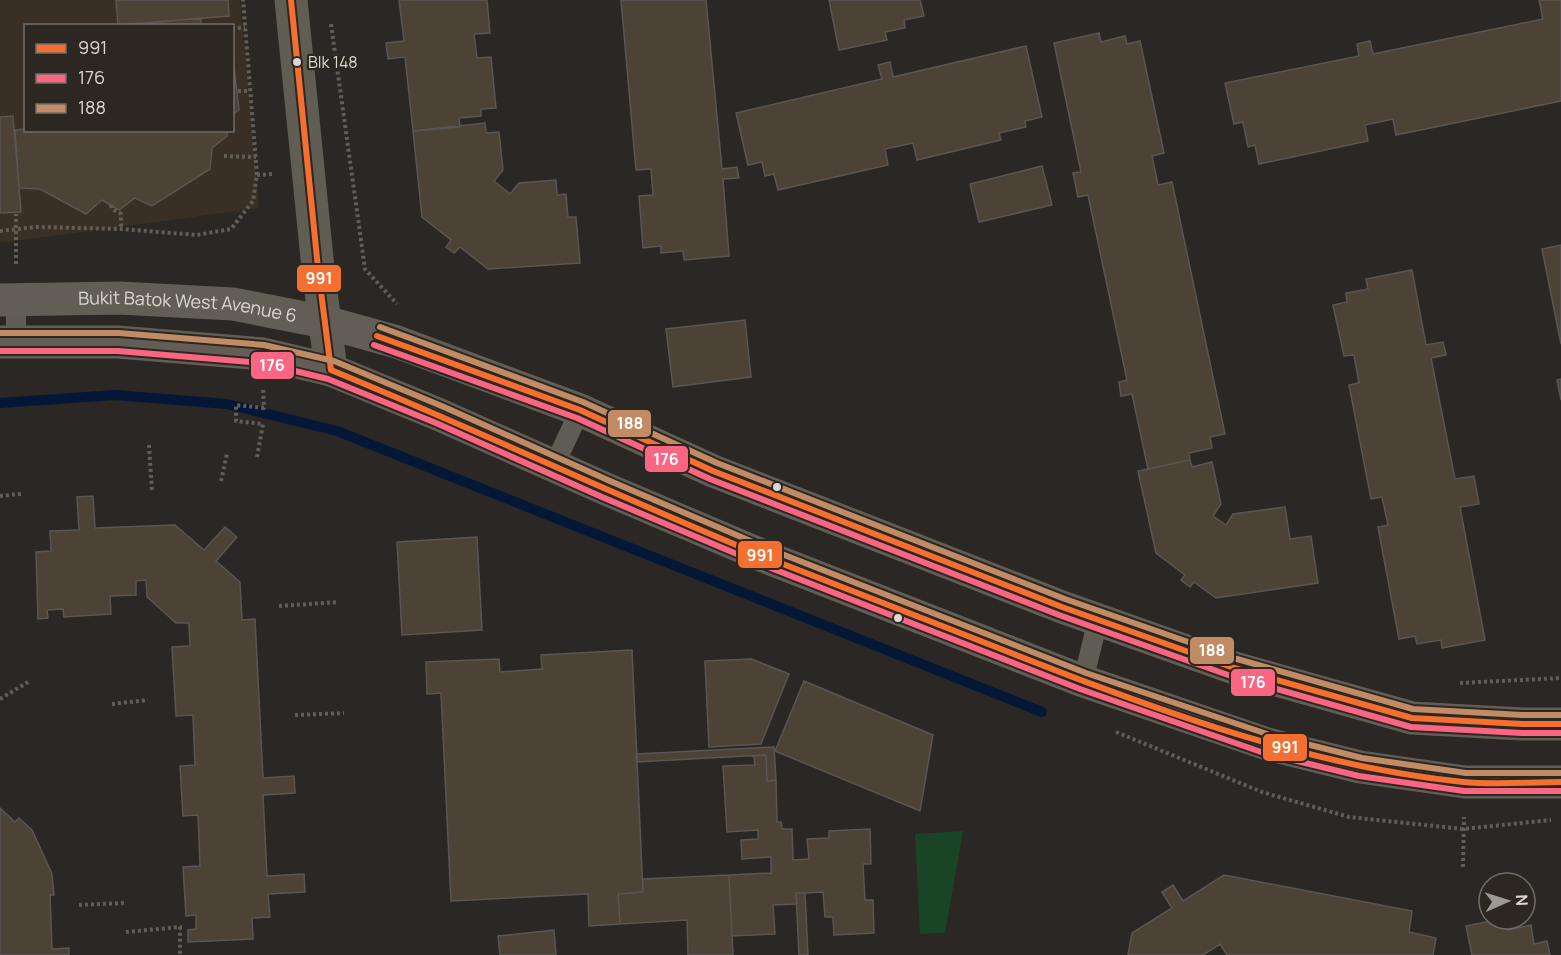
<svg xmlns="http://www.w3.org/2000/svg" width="1561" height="955" font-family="Manrope,sans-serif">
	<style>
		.built { fill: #392f25; fill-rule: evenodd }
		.green { fill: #1a4426 }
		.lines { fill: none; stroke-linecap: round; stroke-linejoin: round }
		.stream { stroke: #041737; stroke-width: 10 }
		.building { fill: #4c4235; stroke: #595654; stroke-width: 1.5 }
		.path { stroke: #615e58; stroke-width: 4; stroke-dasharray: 3 3; stroke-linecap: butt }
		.service { stroke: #605d54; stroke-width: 20 }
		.minor { stroke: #605d54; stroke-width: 33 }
		.secondary { stroke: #635e55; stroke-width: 33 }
		.bus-1-casing { stroke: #2d2721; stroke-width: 10 }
		.bus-2-casing { stroke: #2d2721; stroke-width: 10 }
		.bus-3-casing { stroke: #2d2721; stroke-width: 10 }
		.bus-1 { stroke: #f46f30; stroke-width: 6 }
		.bus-2 { stroke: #fa6682; stroke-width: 6 }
		.bus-3 { stroke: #c18c65; stroke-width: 6 }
		.bus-dot { fill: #dad6d2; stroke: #2d2721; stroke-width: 2 }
		.labels { text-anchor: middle; stroke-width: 4.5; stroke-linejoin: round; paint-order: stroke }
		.bus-label { font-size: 16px; fill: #dad6d2; stroke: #2d2721; text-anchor: start }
		.street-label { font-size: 18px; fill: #dad6d2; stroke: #2d2721 }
		.line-badge { stroke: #2d2721; stroke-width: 2 }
		.badge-label { font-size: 16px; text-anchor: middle; font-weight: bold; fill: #fff }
	</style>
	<rect width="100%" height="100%" fill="#2a2724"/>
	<path class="built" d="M0,0H240L259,208L0,243ZM26,26H232V130H26Z"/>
	<path class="green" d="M963,831L945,933L920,934L915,834Z"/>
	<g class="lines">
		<path class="stream" d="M0,403L115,395L227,404L337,431L1042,712"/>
	</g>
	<path class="building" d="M116,0H228L229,16L118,25Z
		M399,0H487L490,33L474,34L477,58L491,57L496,108L481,109V116L459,118L460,127L413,131L405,57L388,59L386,43L404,41Z
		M621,0H706L722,169L737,167L739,178L723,179L729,256L684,260L683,251L661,253V246L643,248L639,196L653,195L651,169L636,170Z
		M829,0H920L924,16L904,20L905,28L885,32L887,40L839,50Z
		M1539,0H1561V101L1396,135L1393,119L1365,125L1368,141L1259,164L1255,145L1248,147L1243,122L1234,124L1225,83L1359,56L1357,44L1370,41L1373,54L1543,19Z
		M201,18V26H148V23Z
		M1099,33L1101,42L1125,36L1127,44L1140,41L1164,153L1152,156L1158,185L1172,182L1225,434L1210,437L1212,448L1189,453L1190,460L1148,469L1132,394L1121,396L1119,382L1127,380L1088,195L1078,197L1073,173L1081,172L1054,43Z
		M1026,46L1042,117L1025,121L1026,127L999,133L1001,140L917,160L913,143L885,149L888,165L778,190L774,174L765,176L762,162L748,165L736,113L882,79L878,65L890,62L893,77Z
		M232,50L239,110L232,115Z
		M13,116L21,212L0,213V117Z
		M485,123L486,133L499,132L503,170L494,181L510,194L519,183L556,180L557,195L566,194L568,217H576L580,263L488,269L460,247L454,253L446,247L451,240L422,217L413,131Z
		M26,129L227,130V136L212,148L210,169L152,206L135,198L119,210L102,200L86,214L40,189L19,188L15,130Z
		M1042,166L1052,205L979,222L970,184Z
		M1561,245V344L1542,249Z
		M1412,270L1426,345L1443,342L1446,355L1431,358L1455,479L1474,476L1479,504L1460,507L1485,640L1442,648L1441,640L1417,644L1415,636L1399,639L1378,527L1388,525L1382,497L1371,499L1349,385L1359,383L1354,355L1344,356L1333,305L1347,302L1346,293L1368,289L1366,279Z
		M745,320L751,377L673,387L666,329Z
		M1561,379V400L1557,380Z
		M1190,460L1192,467L1212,462L1221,504L1213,516L1226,525L1233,514L1285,507L1290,539L1311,536L1318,583L1216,598L1194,582L1190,587L1181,580L1185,575L1156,553L1138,471Z
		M93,496L95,528L175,525L204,550L225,527L237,537L216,561L240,582L242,620L255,619L263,778L294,776L295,793L263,795L267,876L304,874L305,892L268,894L270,917L252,918L253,939L188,942V930L196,929V915L186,916L183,867L200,866L198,815L183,816L180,766L195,765L193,715L176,716L172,647L190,646L189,623H176L147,597L146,580L136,581V595L110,596L111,614L64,617L63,609L47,610L48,618L38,619L36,552L51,551L50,531L79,530L77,497Z
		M477,537L482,630L402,635L397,542Z
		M632,650L643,892L618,894L620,924L589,926L588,894L451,901L441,693L427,694L426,662L499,659L500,672L542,669L541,655Z
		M751,659L789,674L761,744L709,747L705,661Z
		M804,681L933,735L920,811L775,751Z
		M774,747L776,780L771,781H767L766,755L637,762L636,754Z
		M766,755L767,781L776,780L777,822H781L782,829H792L793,860L809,859L807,839L829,838V831L870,829L871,864H863L865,900H873L874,933L834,935L833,917H825L823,892L805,893H796L797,904L773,905L775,934L732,936L729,875L771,873V857L742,859L741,840L758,839V830L727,832L723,766L755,765L754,756Z
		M0,808L15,822L19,818L32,830L52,874L54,895H50L52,949L69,948V955H0Z
		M729,875L733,955H688L687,920L620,924L618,894L643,892V879Z
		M1224,875L1412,911L1409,932L1436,938L1433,955H1227L1220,944L1203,955H1128L1132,933L1172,908L1162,892L1173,885L1183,901Z
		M796,893H805L808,955H799Z
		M1500,919H1506L1508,930L1531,925L1534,944L1547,941L1550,955H1472L1466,926Z
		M554,930L556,955H500L498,936Z"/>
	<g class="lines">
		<path class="path" d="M331,24L365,269L397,304
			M232,29L245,27
			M238,91H250
			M224,156L256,157
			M257,175L274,174
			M111,205L112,209L121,214V229
			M0,231L36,227L121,229L197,235L231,229L253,201L257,175L243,0
			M16,264V214
			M149,445L152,492
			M257,457L263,424L236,421V405L264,408L263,388
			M221,481L227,454
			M0,496L21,494
			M279,606L339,602
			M1460,683L1561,678
			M0,699L28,682
			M112,704L148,700
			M295,715L344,713
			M1116,732L1262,792L1349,817L1463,829L1551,820
			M1463,867L1464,817
			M79,905L124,903
			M126,932L180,927V955"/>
		<path class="service" d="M16,300V341
			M554,466L580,410
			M1083,681L1098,620"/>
		<path class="minor" d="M291,0L318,268L331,370"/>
		<g class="secondary">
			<path id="s1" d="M0,300L119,298L233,304L325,322L397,342L580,410L713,471L1062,607L1234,668L1412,718L1522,724H1561"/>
			<path d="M0,342H118L263,354L331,370L440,415L606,489L766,557L1083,681L1267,744L1360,767L1465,782H1561"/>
		</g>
		<g class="bus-1-casing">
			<path id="bus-1" d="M291,0L318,268L331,370C477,430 619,497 765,557C828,582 892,606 955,631C1118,695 1287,764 1463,782C1495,785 1529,782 1561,782
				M377,336L580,410L713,471L1062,607L1234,668L1412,718L1522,724H1561"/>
		</g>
		<g class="bus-2-casing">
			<path id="bus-2" d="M374,345L577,418L710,479L1059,615L1231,676L1411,727L1522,733H1561
				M0,351H118L262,363L328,379L436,423L602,497L763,565L1080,689L1264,753L1359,776L1464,791H1561"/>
		</g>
		<g class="bus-3-casing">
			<path id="bus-3" d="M380,327L583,402L717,463L1065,599L1237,659L1413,709L1522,715H1561
				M0,333H119L264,345L334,361L444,407L610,481L769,549L1086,673L1270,735L1362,758L1466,773H1561"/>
		</g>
		<use href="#bus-1" class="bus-1"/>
		<use href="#bus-2" class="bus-2"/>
		<use href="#bus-3" class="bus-3"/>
	</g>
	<g class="bus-dot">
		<circle cx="297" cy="62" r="5"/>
		<circle cx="777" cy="487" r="5"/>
		<circle cx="898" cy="618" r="5"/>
	</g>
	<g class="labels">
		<g class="bus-label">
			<text x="308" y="68">Blk 148</text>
		</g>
		<g class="street-label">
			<text dy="6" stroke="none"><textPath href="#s1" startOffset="188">Bukit Batok West Avenue 6</textPath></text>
		</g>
	</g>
	<g class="line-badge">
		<rect x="296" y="264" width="46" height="29" rx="6" fill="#f46f30"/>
		<rect x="250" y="351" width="45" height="29" rx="6" fill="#fa6682"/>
		<rect x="607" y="409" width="45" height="29" rx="6" fill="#c18c65"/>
		<rect x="644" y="445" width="45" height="28" rx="6" fill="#fa6682"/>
		<rect x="737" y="540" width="46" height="29" rx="6" fill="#f46f30"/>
		<rect x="1189" y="636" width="46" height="29" rx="6" fill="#c18c65"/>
		<rect x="1230" y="668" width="46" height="29" rx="6" fill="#fa6682"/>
		<rect x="1262" y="733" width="46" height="29" rx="6" fill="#f46f30"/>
	</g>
	<g class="badge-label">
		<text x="319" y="284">991</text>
		<text x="272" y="371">176</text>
		<text x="630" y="429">188</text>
		<text x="666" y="465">176</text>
		<text x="760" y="561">991</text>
		<text x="1212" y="656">188</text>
		<text x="1253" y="688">176</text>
		<text x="1285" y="753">991</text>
	</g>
	<rect x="24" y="24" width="210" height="108" fill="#2d2721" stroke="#726d68" stroke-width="1.5"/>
	<rect x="36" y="44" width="30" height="9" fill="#f46f30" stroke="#726d68" stroke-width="1.5"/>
	<text x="78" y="54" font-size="18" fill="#dad6d2">991</text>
	<rect x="36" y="74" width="30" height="9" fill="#fa6682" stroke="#726d68" stroke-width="1.5"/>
	<text x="78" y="84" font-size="18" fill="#dad6d2">176</text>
	<rect x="36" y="104" width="30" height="9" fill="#c18c65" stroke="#726d68" stroke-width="1.5"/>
	<text x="78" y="114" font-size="18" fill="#dad6d2">188</text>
	<g transform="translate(1507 901) rotate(87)"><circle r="28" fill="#2d2721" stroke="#726d68" stroke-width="1.5"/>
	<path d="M0-4.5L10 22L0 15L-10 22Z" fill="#9c9995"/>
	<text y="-9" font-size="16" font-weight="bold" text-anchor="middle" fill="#dad6d2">N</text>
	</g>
</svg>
